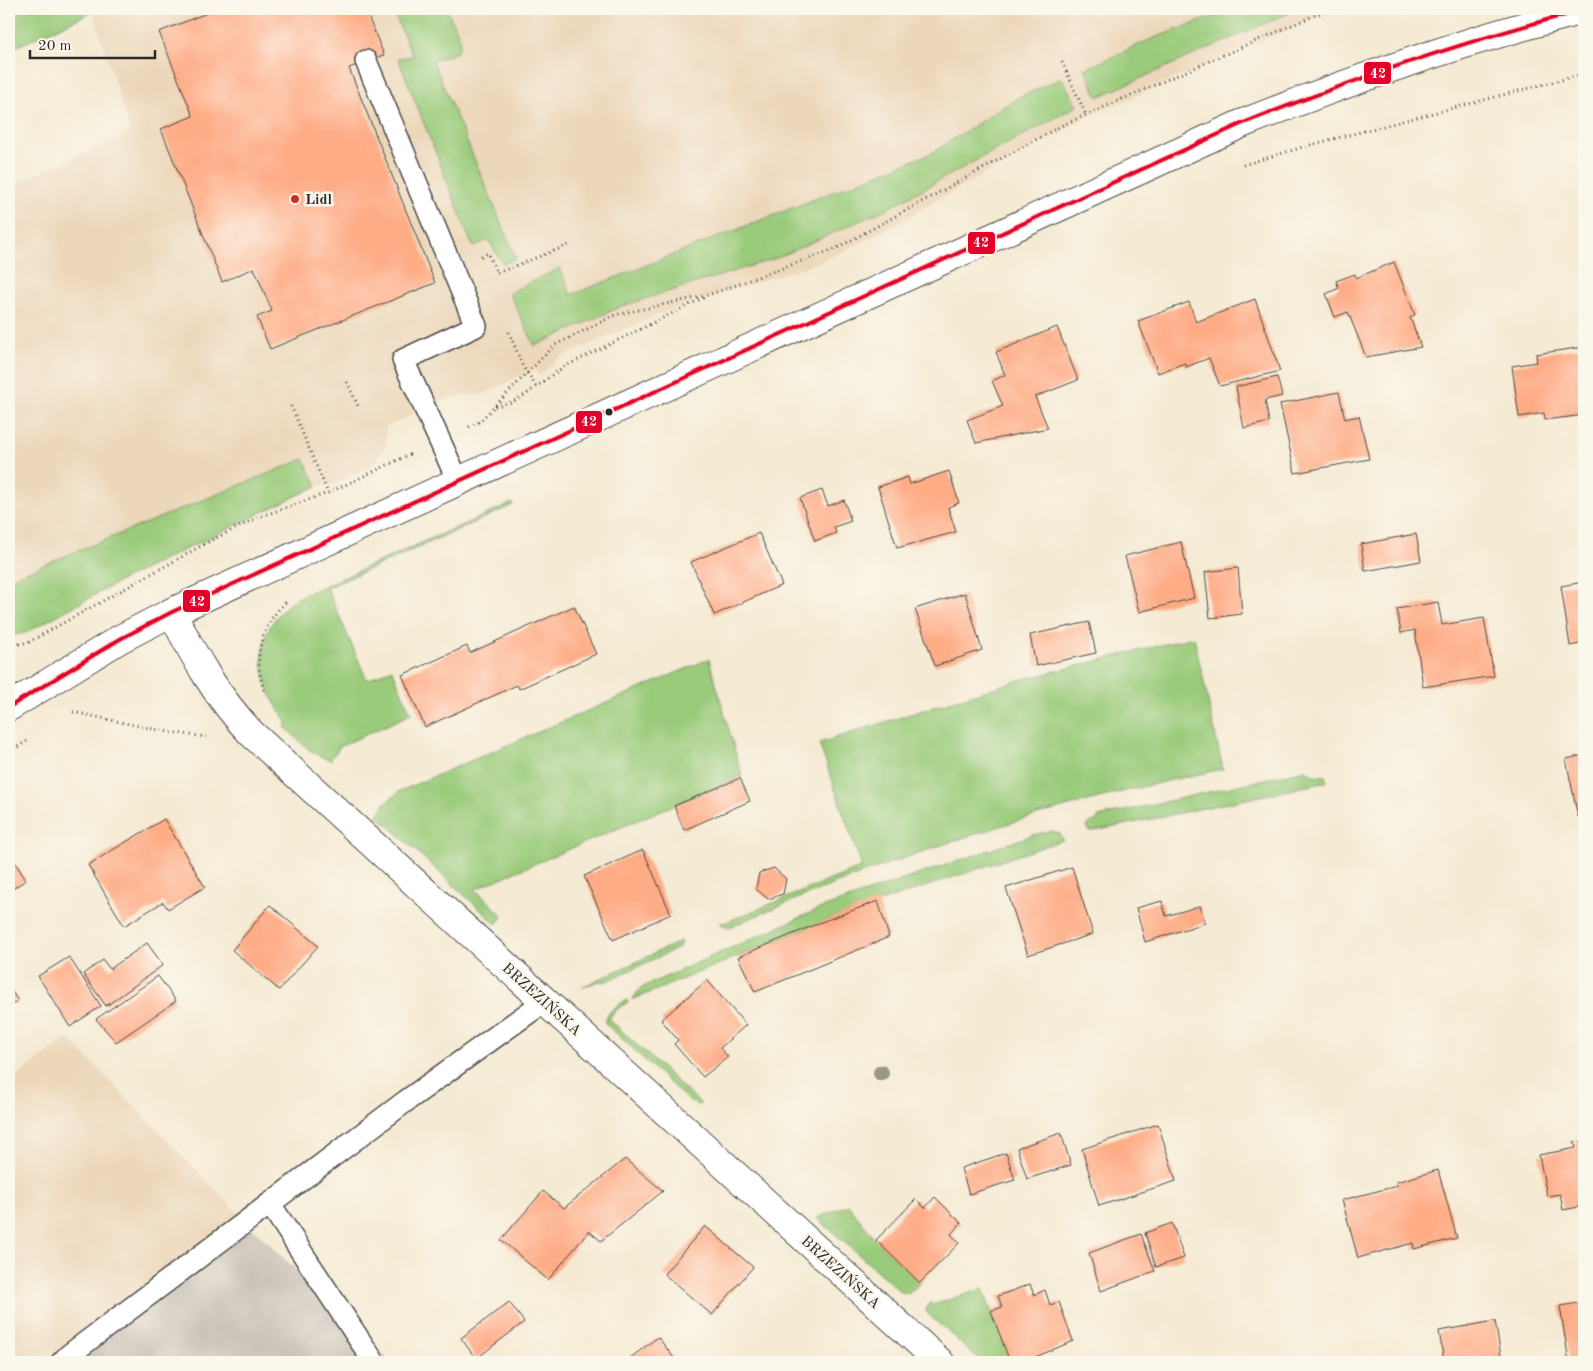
<svg xmlns="http://www.w3.org/2000/svg" width="1593" height="1371" font-family="'Old Standard TT',serif">
	<style>
		.built { fill: #ecd7ba }
		.industrial { fill: #cbc2b8 }
		.green { fill: #9acb7a; stroke: #627b52 }
		.building { fill: #feac86 }
		.lines { fill: none; stroke-linecap: round; stroke-linejoin: round }
		.service-casing { stroke: #494844; stroke-width: 24 }
		.minor-casing { stroke: #494844; stroke-width: 30 }
		.secondary-casing { stroke: #494844; stroke-width: 30 }
		.path { stroke: #494844; stroke-width: 3; stroke-dasharray: 1 4; stroke-linecap: butt }
		.service { stroke: #fff; stroke-width: 21 }
		.minor { stroke: #fff; stroke-width: 28 }
		.secondary { stroke: #fff; stroke-width: 28 }
		.bus-1-casing { stroke: #fbf7ec; stroke-width: 8 }
		.bus-1 { stroke: #e4002b; stroke-width: 4 }
		.tree { fill: #989b84 }
		.poi-dot { fill: #c8321e; stroke: #fbf7ec; stroke-width: 2 }
		.bus-dot { fill: #2b2b2b; stroke: #fbf7ec; stroke-width: 2 }
		.labels { text-anchor: middle; stroke-width: 5; stroke-linejoin: round; paint-order: stroke }
		.poi-label { font-size: 15px; font-weight: bold; fill: #2b2b2b; stroke: #fbf7ec; text-anchor: start }
		.street-label { font-size: 15px; fill: #2b2b2b; stroke: #fbf7ec }
		.line-badge { stroke: #fbf7ec; stroke-width: 2 }
		.badge-label { font-size: 14px; text-anchor: middle; font-weight: bold; fill: #fff }
	</style>
	<rect width="100%" height="100%" fill="#fbf7ec"/>
	<filter id="ink" filterUnits="userSpaceOnUse"><feTurbulence type="fractalNoise" baseFrequency=".02" numOctaves="2"/><feDisplacementMap in="SourceGraphic" scale="10" xChannelSelector="R" yChannelSelector="G"/><feConvolveMatrix kernelMatrix="1 2 1 2 8 2 1 2 1" color-interpolation-filters="sRGB"/></filter>
	<filter id="wash" filterUnits="userSpaceOnUse"><feTurbulence type="fractalNoise" baseFrequency=".0096" numOctaves="4" result="noise"/><feDisplacementMap in="SourceGraphic" scale="20" xChannelSelector="R" yChannelSelector="G"/><feGaussianBlur stdDeviation="1.12" result="paint"/><feColorMatrix in="noise" values="0 0 0 0 0 0 0 0 0 0 0 0 0 0 0 0 0 1.4 0 .05"/><feComposite in="paint" operator="in"/></filter>
	<g filter="url(#wash)">
		<rect width="100%" height="100%" fill="#f5ead3"/>
		<path class="built" d="M99,9H392L413,56L460,40L446,9H1340L1302,23L1085,118L859,244L817,263L669,310L562,356L539,376L535,368L484,394L451,397L386,427L385,448L373,465L335,484L316,486L9,636V187L130,132L93,11Z
			M68,1038L247,1222L72,1362H9V1082Z"/>
		<path class="industrial" d="M247,1222L391,1362H62Z"/>
		<path class="green" d="M9,9H99L9,50Z
			M392,9H446C451,19 468,46 455,53C448,56 440,58 433,61L516,258L503,264L488,240L473,247L398,58L413,56Z
			M1234,9H1298L1098,97L1085,69L1154,38Z
			M1062,78L1077,106L886,209L777,258L622,306L535,346L509,293L560,268L571,295L932,153L1017,98Z
			M304,459L317,486L124,579L25,633L9,636V579Z
			M512,503L513,505L327,588L367,680L392,669L411,714L339,747L337,752L330,758L332,760C313,757 299,740 285,727L287,721C254,681 251,626 299,597Z
			M1194,637L1223,769C1051,804 891,857 730,927H725L719,922L724,923L862,867L819,743L1016,681Z
			M709,659L742,776L475,889L503,916L496,924L378,816L385,803L400,791Z
			M1306,770L1313,775L1325,776L1327,782L1090,832L1087,827L1090,823L1099,819L1098,817Z
			M1052,831L1060,834L1063,840L824,921L632,1000L640,989L647,985L819,909L1033,835Z
			M681,941L679,947L676,949L605,982L599,981L582,987Z
			M627,1000L628,1002L616,1010L609,1019L701,1104L697,1105L687,1099L605,1023C606,1012 617,1005 627,1000Z
			M848,1205L876,1240L920,1283L908,1294L901,1292L817,1218Z
			M983,1289L1010,1362H982L927,1313L926,1309L930,1302L932,1305Z"/>
		<g id="blocks">
			<path class="building" d="M217,9H324L326,14L339,9H365L384,55L349,68L435,283L270,349L257,317L272,311L254,268L222,282L161,129L193,116L159,32Z
				M1394,262L1415,315L1410,317L1421,347L1366,357L1348,312L1335,317L1326,294L1339,288L1336,281L1355,274L1356,278Z
				M1255,299L1280,371L1220,386L1209,358L1186,367L1185,363L1158,373L1138,321L1189,302L1196,322Z
				M1057,327L1078,380L1035,397L1048,428L976,443L967,420L1003,406L992,381L1005,375L996,352Z
				M1584,347V415L1545,420L1544,413L1519,417L1512,366L1537,362L1536,354Z
				M1277,377L1282,396L1265,400L1269,422L1244,428L1236,387Z
				M1339,392L1345,419L1359,416L1369,459L1295,473L1280,404Z
				M949,471L959,503L948,507L956,532L897,548L878,487L908,477L910,484Z
				M822,490L828,506L844,500L851,521L834,527L836,533L815,541L800,498Z
				M759,533L782,585L714,615L691,562Z
				M1416,534L1421,561L1365,571L1361,544Z
				M1181,542L1194,598L1139,612L1125,556Z
				M1238,568L1242,614L1210,618L1205,572Z
				M1584,582V643L1570,646L1561,586Z
				M965,593L982,650L935,666L915,609Z
				M1438,602L1442,625L1484,618L1494,676L1423,687L1415,630L1401,633L1397,609Z
				M574,606L596,654L519,689L517,685L425,727L402,675L467,646L470,653Z
				M1089,622L1096,653L1036,666L1030,635Z
				M1584,755V815L1578,817L1566,759Z
				M740,778L750,801L684,830L674,806Z
				M164,819L205,887L168,909L163,902L124,926L88,865Z
				M643,850L671,914L613,940L584,876Z
				M9,853L26,880L9,891Z
				M1072,867L1093,934L1028,955L1006,888Z
				M774,868L786,879L783,894L768,899L756,889L759,873Z
				M878,901L889,937L755,992L738,957L824,921Z
				M1162,901L1166,916L1200,906L1205,923L1145,942L1136,908Z
				M270,905L318,946L279,990L232,950Z
				M147,943L163,965L106,1006L83,974L103,960L110,969Z
				M69,957L101,1006L70,1027L38,976Z
				M158,976L176,1001L116,1042L96,1019Z
				M707,980L746,1025L720,1048L728,1057L703,1077L674,1044L678,1040L661,1020Z
				M9,987L18,1001L9,1006Z
				M1158,1124L1176,1181L1099,1206L1082,1149Z
				M1061,1133L1071,1165L1027,1179L1017,1148Z
				M1584,1141V1206L1563,1210L1560,1194L1547,1196L1539,1155L1576,1148L1574,1142Z
				M1006,1153L1015,1180L969,1194L961,1168Z
				M625,1159L663,1191L601,1241L589,1231L548,1280L501,1240L543,1191L564,1208Z
				M1438,1170L1457,1238L1414,1249L1413,1243L1358,1258L1342,1200L1397,1186L1396,1182Z
				M935,1197L961,1223L951,1234L959,1243L920,1283L876,1240L916,1199L925,1208Z
				M1172,1223L1184,1258L1156,1267L1145,1233Z
				M705,1226L753,1267L712,1315L664,1274Z
				M1141,1234L1155,1271L1101,1291L1089,1253Z
				M1030,1284L1034,1295L1045,1290L1050,1305L1059,1302L1073,1341L1024,1362H1010L991,1311L1002,1307L998,1296Z
				M509,1302L524,1322L476,1359L461,1338Z
				M1584,1302V1362H1569L1560,1306Z
				M1495,1321L1502,1362H1444L1439,1331Z
				M658,1337L677,1362H627L626,1361Z"/>
		</g>
	</g>
	<g filter="url(#ink)">
		<use href="#blocks" fill-opacity="0" stroke="#494844" stroke-width="1"/>
		<g class="lines">
			<g class="service-casing">
				<path id="service" d="M366,61L476,326L403,360L458,481
					M270,1204L374,1362
					M62,1362L69,1355L406,1101L545,1001"/>
			</g>
			<g class="minor-casing">
				<path id="minor" d="M172,612C194,657 217,697 251,733L940,1362"/>
			</g>
			<g class="secondary-casing">
				<path id="secondary" d="M9,707L120,639L172,612L1241,124C1354,79 1467,40 1584,10"/>
			</g>
			<path class="path" d="M1062,62L1086,115
				M1243,165L1310,145L1584,74
				M481,256L488,253L497,273L569,245
				M509,332L523,367L536,386
				M347,382L359,408
				M291,406L328,493
				M495,406C524,403 541,380 566,366L705,297
				M469,427L479,422L555,345L615,315L708,295L835,249L1063,125L1329,9
				M9,646L29,642L212,540L259,517L328,493L411,454
				M264,690C252,657 261,625 287,601
				M73,712L163,731L206,737
				M9,752L29,740"/>
			<use href="#service" class="service"/>
			<use href="#minor" class="minor"/>
			<use href="#secondary" class="secondary"/>
			<g class="bus-1-casing">
				<path id="bus-1" d="M9,707L120,639L172,612L1241,124C1354,79 1467,40 1584,10"/>
			</g>
			<use href="#bus-1" class="bus-1"/>
		</g>
		<circle class="tree" cx="881" cy="1073" r="8"/>
	</g>
	<circle class="poi-dot" cx="295" cy="199" r="5"/>
	<circle class="bus-dot" cx="609" cy="412" r="4.5"/>
	<g class="labels">
		<g class="poi-label">
			<text x="305" y="204">Lidl</text>
		</g>
		<g class="street-label">
			<text transform="translate(542 999) rotate(42)" y="5">BRZEZIŃSKA</text>
			<text transform="translate(841 1272) rotate(42)" y="5">BRZEZIŃSKA</text>
		</g>
	</g>
	<g class="line-badge">
		<rect x="1363" y="61" width="29" height="24" rx="5" fill="#e4002b"/>
		<rect x="967" y="231" width="29" height="24" rx="5" fill="#e4002b"/>
		<rect x="575" y="410" width="28" height="24" rx="5" fill="#e4002b"/>
		<rect x="182" y="589" width="29" height="24" rx="5" fill="#e4002b"/>
	</g>
	<g class="badge-label">
		<text x="1378" y="78">42</text>
		<text x="981" y="247">42</text>
		<text x="589" y="426">42</text>
		<text x="197" y="606">42</text>
	</g>
	<rect width="1593" height="1371" fill="none" stroke="#fbf7ec" stroke-width="30"/>
	<path d="M30 50v8h125v-8" fill="none" stroke="#2b2b2b" stroke-width="2.5"/>
	<text x="38" y="50" font-size="15" fill="#2b2b2b" stroke="#fbf7ec" stroke-width="4" paint-order="stroke">20 m</text>
</svg>
